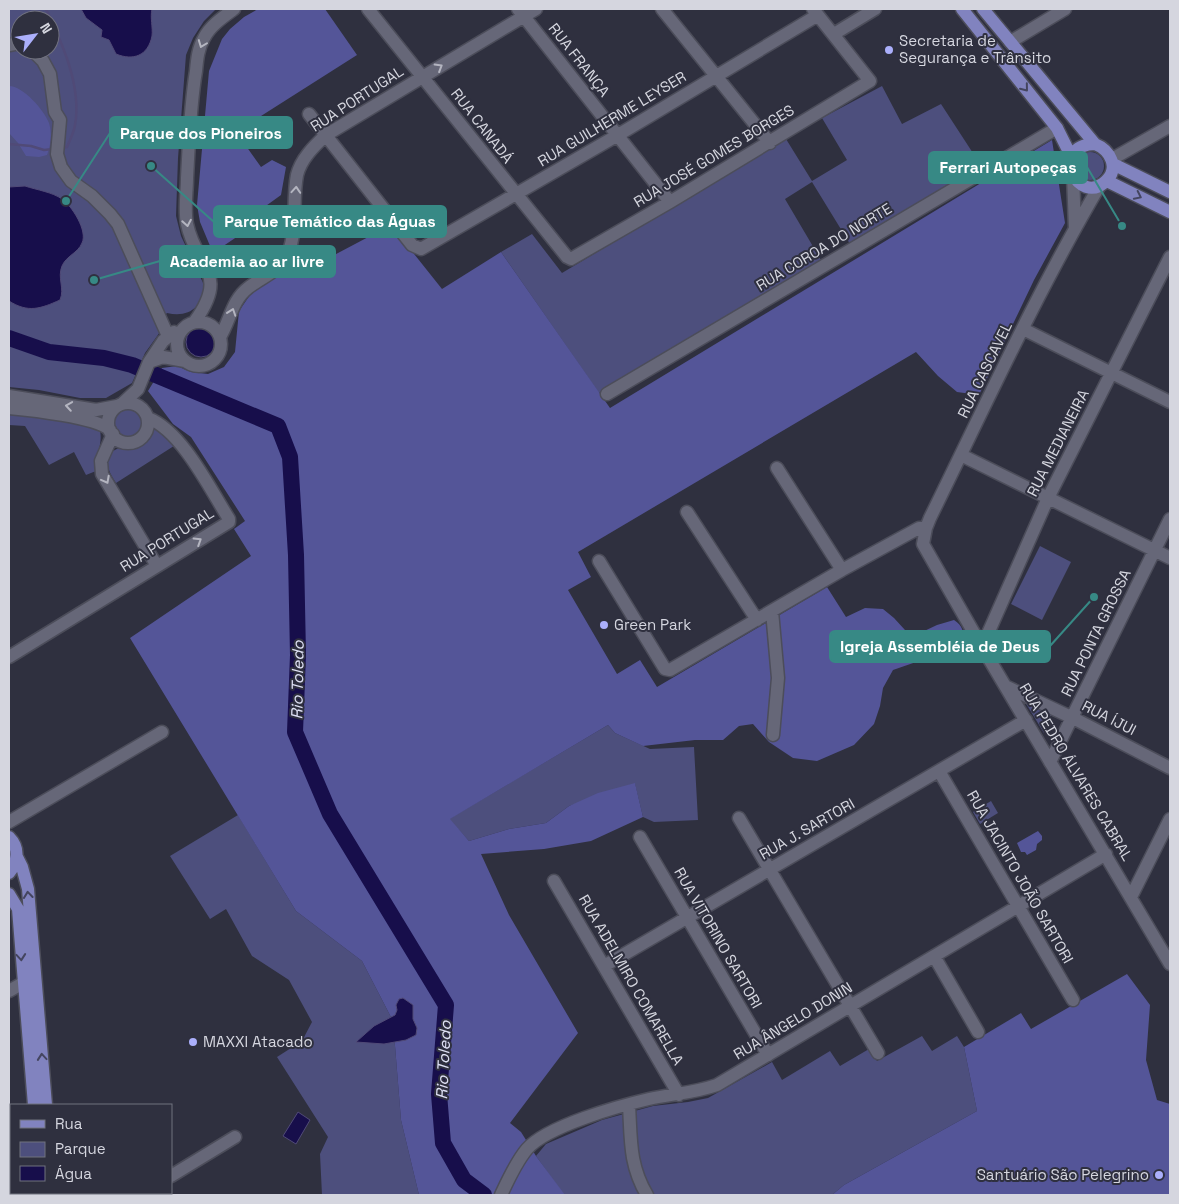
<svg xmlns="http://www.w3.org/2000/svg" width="1179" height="1204" font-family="'Space Grotesk',sans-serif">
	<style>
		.green { fill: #4d4f7d; fill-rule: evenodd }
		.forest { fill: #545598 }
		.water { fill: #170e4b; stroke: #504a77 }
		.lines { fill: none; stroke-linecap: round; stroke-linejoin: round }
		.stream { stroke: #504a77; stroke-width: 2.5 }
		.river { stroke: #170e4b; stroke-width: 16 }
		.minor-casing { stroke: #4c4d5a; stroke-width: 15 }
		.major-casing { stroke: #4c4d5a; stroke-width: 15 }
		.minor { stroke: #666778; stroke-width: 12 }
		.major { stroke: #8183bf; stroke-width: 12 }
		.oneway { stroke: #b4b5c0 }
		.oneway2 { stroke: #44455f }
		.poi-dot { fill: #abaffb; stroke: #2f303f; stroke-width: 2 }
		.labels { text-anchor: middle; stroke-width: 4; stroke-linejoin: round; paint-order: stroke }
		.poi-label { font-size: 15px; fill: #d5d6df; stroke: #2f303f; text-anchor: start }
		.street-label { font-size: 15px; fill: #d5d6df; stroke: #2f303f }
		.water-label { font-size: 16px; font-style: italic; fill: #dfe1f5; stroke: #2f303f }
		.leader { fill: none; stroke: #378985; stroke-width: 2 }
		.callout-dot { fill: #378985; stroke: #2f303f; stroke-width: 2 }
		.callout { fill: #378985; stroke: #378985; stroke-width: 2 }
		.callout-label { font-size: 16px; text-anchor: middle; font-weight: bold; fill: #fff }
	</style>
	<rect width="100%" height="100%" fill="#2f303f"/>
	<path class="green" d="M9,9H216L204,21L193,38L186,55L178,158L176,216L181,236L204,285C203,307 189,318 167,313L158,323L160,332L145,353L132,383L106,398H80L39,390L9,387ZM20,20H50V50H20Z
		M882,86L902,124L941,104L982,167L850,244L812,182L785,199L821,260L599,393L501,252L532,234L562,273L786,139L812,181L847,160L822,118Z
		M1076 166a14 14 0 1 1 28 0a14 14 0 1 1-28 0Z
		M114 421a16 16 0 1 1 32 0a16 16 0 1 1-32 0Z
		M9,413L92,426L100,431C103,444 95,457 96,471L86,475L74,452L49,465L25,426L9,425Z
		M155,425L177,444L116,483C84,434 147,457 155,425Z
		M1040,546L1071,562L1042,620L1011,604Z
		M1022,697L1053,711L1044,733Z
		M608,725L615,733L650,749L694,747L698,820L654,822L643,817L635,784L569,806L546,823L509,829L469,841L449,819Z
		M991,801L998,813L980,824L973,812Z
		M238,815L296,911L362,961L393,1021L401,1120L419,1195H322L320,1154L328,1137L277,1057L302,1041L312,1022L289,980L252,956L226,909L210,919L170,856Z
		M922,1036L932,1051L957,1036L964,1047L977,1111L844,1185L832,1195H564L536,1156L546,1144L602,1120L653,1106L688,1102L708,1098L772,1062L782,1080L830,1051L840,1066L869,1049L877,1061Z"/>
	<path class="forest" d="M258,9H325L357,55L261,116L269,127L246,146L261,167L272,160L286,167L281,195L241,224L244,232L213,253L200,222L197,205L209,71L222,39L230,29L244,17Z
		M9,86C23,86 44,110 49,123C52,133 51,145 47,155L39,157L26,156L18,143L9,133Z
		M1052,140L1065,223L1034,280L979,395L957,392L938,376L916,352L578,552L591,577L568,590L617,674L640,660L657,687L827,587L846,617L865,608L883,609L894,618L905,630L920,633L937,625L954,620C963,626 964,632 964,643L942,653L893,670L883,688L880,706L874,724L854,745L817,761L793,758L769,742L753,724L739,726L723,740H695L643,746L615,733L608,725L450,819L469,841L509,829L546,823L569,806L598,793L635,783L643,817L591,841L544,849L481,854L509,915L578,1033L510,1123L521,1132L536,1156L565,1195H419L401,1120L393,1021L362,961L296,911L130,638L251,556L234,529L245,521L191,437L173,424L148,391L162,368L177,366L191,372L208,374L224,367L235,352L239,311L252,292L268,279L292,264L321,262L391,225L442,289L501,252L610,408Z
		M1038,831L1042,836V840L1037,844L1036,850L1027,855L1025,852H1021L1017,843Z
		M1127,974L1150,1005L1146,1060L1157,1100L1170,1104V1195H832L844,1185L977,1111L964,1047L1021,1013L1031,1029Z"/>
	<path class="water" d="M81,9H152C150,18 153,27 152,36C148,56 133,61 116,54L109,40L101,37L102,30L86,18Z
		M25,186C37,190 52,192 62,199C72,206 88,231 82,243C78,253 66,256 62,266C57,278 65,288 60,300C40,309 28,313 9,301V187Z
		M186 342a15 15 0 1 1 30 0a15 15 0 1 1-30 0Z
		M403,998L413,1005V1019L417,1028L416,1035L406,1040L384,1044L356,1042L374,1026L395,1015L397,1010L396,1005L399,999Z
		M298,1112L310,1120L296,1144L283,1136Z"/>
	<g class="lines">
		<path class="stream" d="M46,9C62,43 82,86 75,125C74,132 70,140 67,147L61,148
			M9,144L31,146L44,150L53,149"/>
		<path class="river" d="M9,338L49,352L104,358L132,365L278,426L290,457L296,555L298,655L295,732L330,814L446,1005L439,1094L443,1143L464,1180L484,1195"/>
		<g class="minor-casing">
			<path id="minor" d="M368,9L567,257L571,259L670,202L870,81L813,9
				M518,9L670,202
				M662,9L770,143
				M834,34L875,9
				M1010,42L1065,9
				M9,45L20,43
				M32,50L43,61L50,74L55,112L60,120L57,154L61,167L71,181L92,196L110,214L118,224L168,336
				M309,114L412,245L421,249L618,135L818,15
				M1112,159L1170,126
				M1073,176L1075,228
				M1100,185C1037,292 985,406 930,518L926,528L923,544L982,647L1170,964
				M195,321C230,272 196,268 187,224C184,209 187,192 187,178C189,143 190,106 196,71C197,60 198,48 204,38C210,26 223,17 234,9
				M177 344a22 22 0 1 1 44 0a22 22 0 1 1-44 0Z
				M1023,329L1170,402
				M220,337C230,321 232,300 248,288C260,278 282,270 288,254C298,228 292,201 297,175C301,159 314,146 326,135L536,9
				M149,362L163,357L185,361
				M607,394L1057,128
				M9,396L96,410L117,406
				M123,403L138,389L149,362L163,341L174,332
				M108 423a20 20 0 1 1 40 0a20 20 0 1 1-40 0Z
				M9,408C30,410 96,417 110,430
				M113,434L101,461L102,474L157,566
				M961,455L1170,558
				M777,468L842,570
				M687,512L757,620
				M599,561L665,669L670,670L842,570L919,528H926
				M772,611L778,678L773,735
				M982,647L1048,498L1170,257
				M9,657L229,522V519C210,489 182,431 148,418
				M1005,686L1073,718L1170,768
				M1050,762L1170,519
				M939,771L1073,1000
				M739,818L878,1053
				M9,822L162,732
				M640,837L768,1055
				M554,881L679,1095
				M1131,897L1170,819
				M934,956L978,1032
				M604,966L1026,720
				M9,991L23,983H33
				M629,1105C631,1139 629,1165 647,1195
				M171,1176L235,1137
				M139,1195L143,1193
				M501,1195C508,1180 516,1162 527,1149C547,1126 619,1106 649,1099C672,1094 694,1093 717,1085L1106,854"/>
		</g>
		<g class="major-casing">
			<path id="major" d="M962,9L1057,128L1068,150L1070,163
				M983,9L1095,144C1110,150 1120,168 1106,181C1078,208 1048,145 1095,144
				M1113,164L1170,192
				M1107,181L1170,212
				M9,837C20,848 18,862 9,873
				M17,857L22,867L28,889L46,1105
				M9,894L18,909L34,1105
				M41,1193V1195
				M53,1193V1195"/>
		</g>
		<use href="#minor" class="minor"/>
		<use href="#major" class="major"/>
	</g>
	<defs><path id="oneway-chevron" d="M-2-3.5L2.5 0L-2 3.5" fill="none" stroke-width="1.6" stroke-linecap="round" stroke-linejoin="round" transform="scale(1.25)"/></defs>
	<g class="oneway">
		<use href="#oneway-chevron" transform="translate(202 44) rotate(111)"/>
		<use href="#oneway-chevron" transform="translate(439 67) rotate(-31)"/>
		<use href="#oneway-chevron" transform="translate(296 190) rotate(-86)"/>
		<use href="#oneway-chevron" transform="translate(187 223) rotate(80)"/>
		<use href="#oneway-chevron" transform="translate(232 312) rotate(-71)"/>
		<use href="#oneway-chevron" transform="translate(69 406) rotate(-171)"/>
		<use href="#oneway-chevron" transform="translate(106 480) rotate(62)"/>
		<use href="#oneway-chevron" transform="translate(198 541) rotate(-32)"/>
	</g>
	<g class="oneway2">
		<use href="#oneway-chevron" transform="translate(1025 88) rotate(51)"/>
		<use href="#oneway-chevron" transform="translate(1138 196) rotate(26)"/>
		<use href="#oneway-chevron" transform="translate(28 895) rotate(-96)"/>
		<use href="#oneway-chevron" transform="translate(21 957) rotate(85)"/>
		<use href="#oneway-chevron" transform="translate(42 1057) rotate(-95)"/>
	</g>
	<g class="poi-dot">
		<circle cx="889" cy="50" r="5"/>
		<circle cx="604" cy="625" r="5"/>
		<circle cx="193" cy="1042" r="5"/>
		<circle cx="1159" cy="1175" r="5"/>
	</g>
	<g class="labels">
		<g class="poi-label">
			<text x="899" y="46">Secretaria de<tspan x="899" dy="17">Segurança e Trânsito</tspan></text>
			<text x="614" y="630">Green Park</text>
			<text x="203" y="1047">MAXXI Atacado</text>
			<text x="1149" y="1180" text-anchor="end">Santuário São Pelegrino</text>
		</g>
		<g class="street-label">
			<text transform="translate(579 60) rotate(52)" y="5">RUA FRANÇA</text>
			<text transform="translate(357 99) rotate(-33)" y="5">RUA PORTUGAL</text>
			<text transform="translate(612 119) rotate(-31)" y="5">RUA GUILHERME LEYSER</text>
			<text transform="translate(482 126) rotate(52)" y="5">RUA CANADÁ</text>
			<text transform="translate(714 156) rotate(-31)" y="5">RUA JOSÉ GOMES BORGES</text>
			<text transform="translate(824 247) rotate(-31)" y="5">RUA COROA DO NORTE</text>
			<text transform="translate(985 370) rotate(-64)" y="5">RUA CASCAVEL</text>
			<text transform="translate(1058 443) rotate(-63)" y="5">RUA MEDIANEIRA</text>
			<text transform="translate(167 540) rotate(-32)" y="5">RUA PORTUGAL</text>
			<text transform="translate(1096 633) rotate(-64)" y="5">RUA PONTA GROSSA</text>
			<text transform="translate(1109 718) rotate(27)" y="5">RUA ÍJUI</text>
			<text transform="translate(1076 772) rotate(59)" y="5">RUA PEDRO ÁLVARES CABRAL</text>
			<text transform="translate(807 829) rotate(-30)" y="5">RUA J. SARTORI</text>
			<text transform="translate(1020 877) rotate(60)" y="5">RUA JACINTO JOÃO SARTORI</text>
			<text transform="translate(718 938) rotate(60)" y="5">RUA VITORINO SARTORI</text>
			<text transform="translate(631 980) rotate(60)" y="5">RUA ADELMIRO COMARELLA</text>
			<text transform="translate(793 1021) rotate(-31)" y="5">RUA ÂNGELO DONIN</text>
		</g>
		<g class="water-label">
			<text transform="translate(297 680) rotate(-89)" y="6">Rio Toledo</text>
			<text transform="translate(443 1060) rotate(-87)" y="6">Rio Toledo</text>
		</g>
	</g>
	<path class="leader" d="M66 201L110 133M1122 226L1087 167M151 166L214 222M94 280L160 261M1094 597L1050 646"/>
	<g class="callout-dot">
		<circle cx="66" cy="201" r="5"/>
		<circle cx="1122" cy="226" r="5"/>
		<circle cx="151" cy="166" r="5"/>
		<circle cx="94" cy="280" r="5"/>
		<circle cx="1094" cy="597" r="5"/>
	</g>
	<g class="callout">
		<rect x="110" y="117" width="182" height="31" rx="5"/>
		<rect x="929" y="152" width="158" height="31" rx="5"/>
		<rect x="214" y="206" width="232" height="31" rx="5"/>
		<rect x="160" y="246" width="175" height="31" rx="5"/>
		<rect x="830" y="631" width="220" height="31" rx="5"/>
	</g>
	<g class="callout-label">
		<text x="201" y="139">Parque dos Pioneiros</text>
		<text x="1008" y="173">Ferrari Autopeças</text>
		<text x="330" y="227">Parque Temático das Águas</text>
		<text x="247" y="267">Academia ao ar livre</text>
		<text x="940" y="652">Igreja Assembléia de Deus</text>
	</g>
	<rect width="1179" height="1204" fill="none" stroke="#d5d6df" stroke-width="20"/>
	<rect x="10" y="1104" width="162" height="90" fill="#2f303f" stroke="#71727f"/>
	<rect x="20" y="1120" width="25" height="8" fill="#8183bf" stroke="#71727f"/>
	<text x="55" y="1129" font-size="15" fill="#d5d6df">Rua</text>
	<rect x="20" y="1142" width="25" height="15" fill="#4d4f7d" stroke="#71727f"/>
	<text x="55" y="1154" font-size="15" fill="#d5d6df">Parque</text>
	<rect x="20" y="1166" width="25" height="15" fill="#170e4b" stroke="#71727f"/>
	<text x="55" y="1179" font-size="15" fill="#d5d6df">Água</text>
	<g transform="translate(35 35) rotate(59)"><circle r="24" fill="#2f303f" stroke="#71727f"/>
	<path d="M0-4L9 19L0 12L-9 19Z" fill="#abaffb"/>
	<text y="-8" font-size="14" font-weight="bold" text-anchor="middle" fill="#d5d6df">N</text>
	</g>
</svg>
